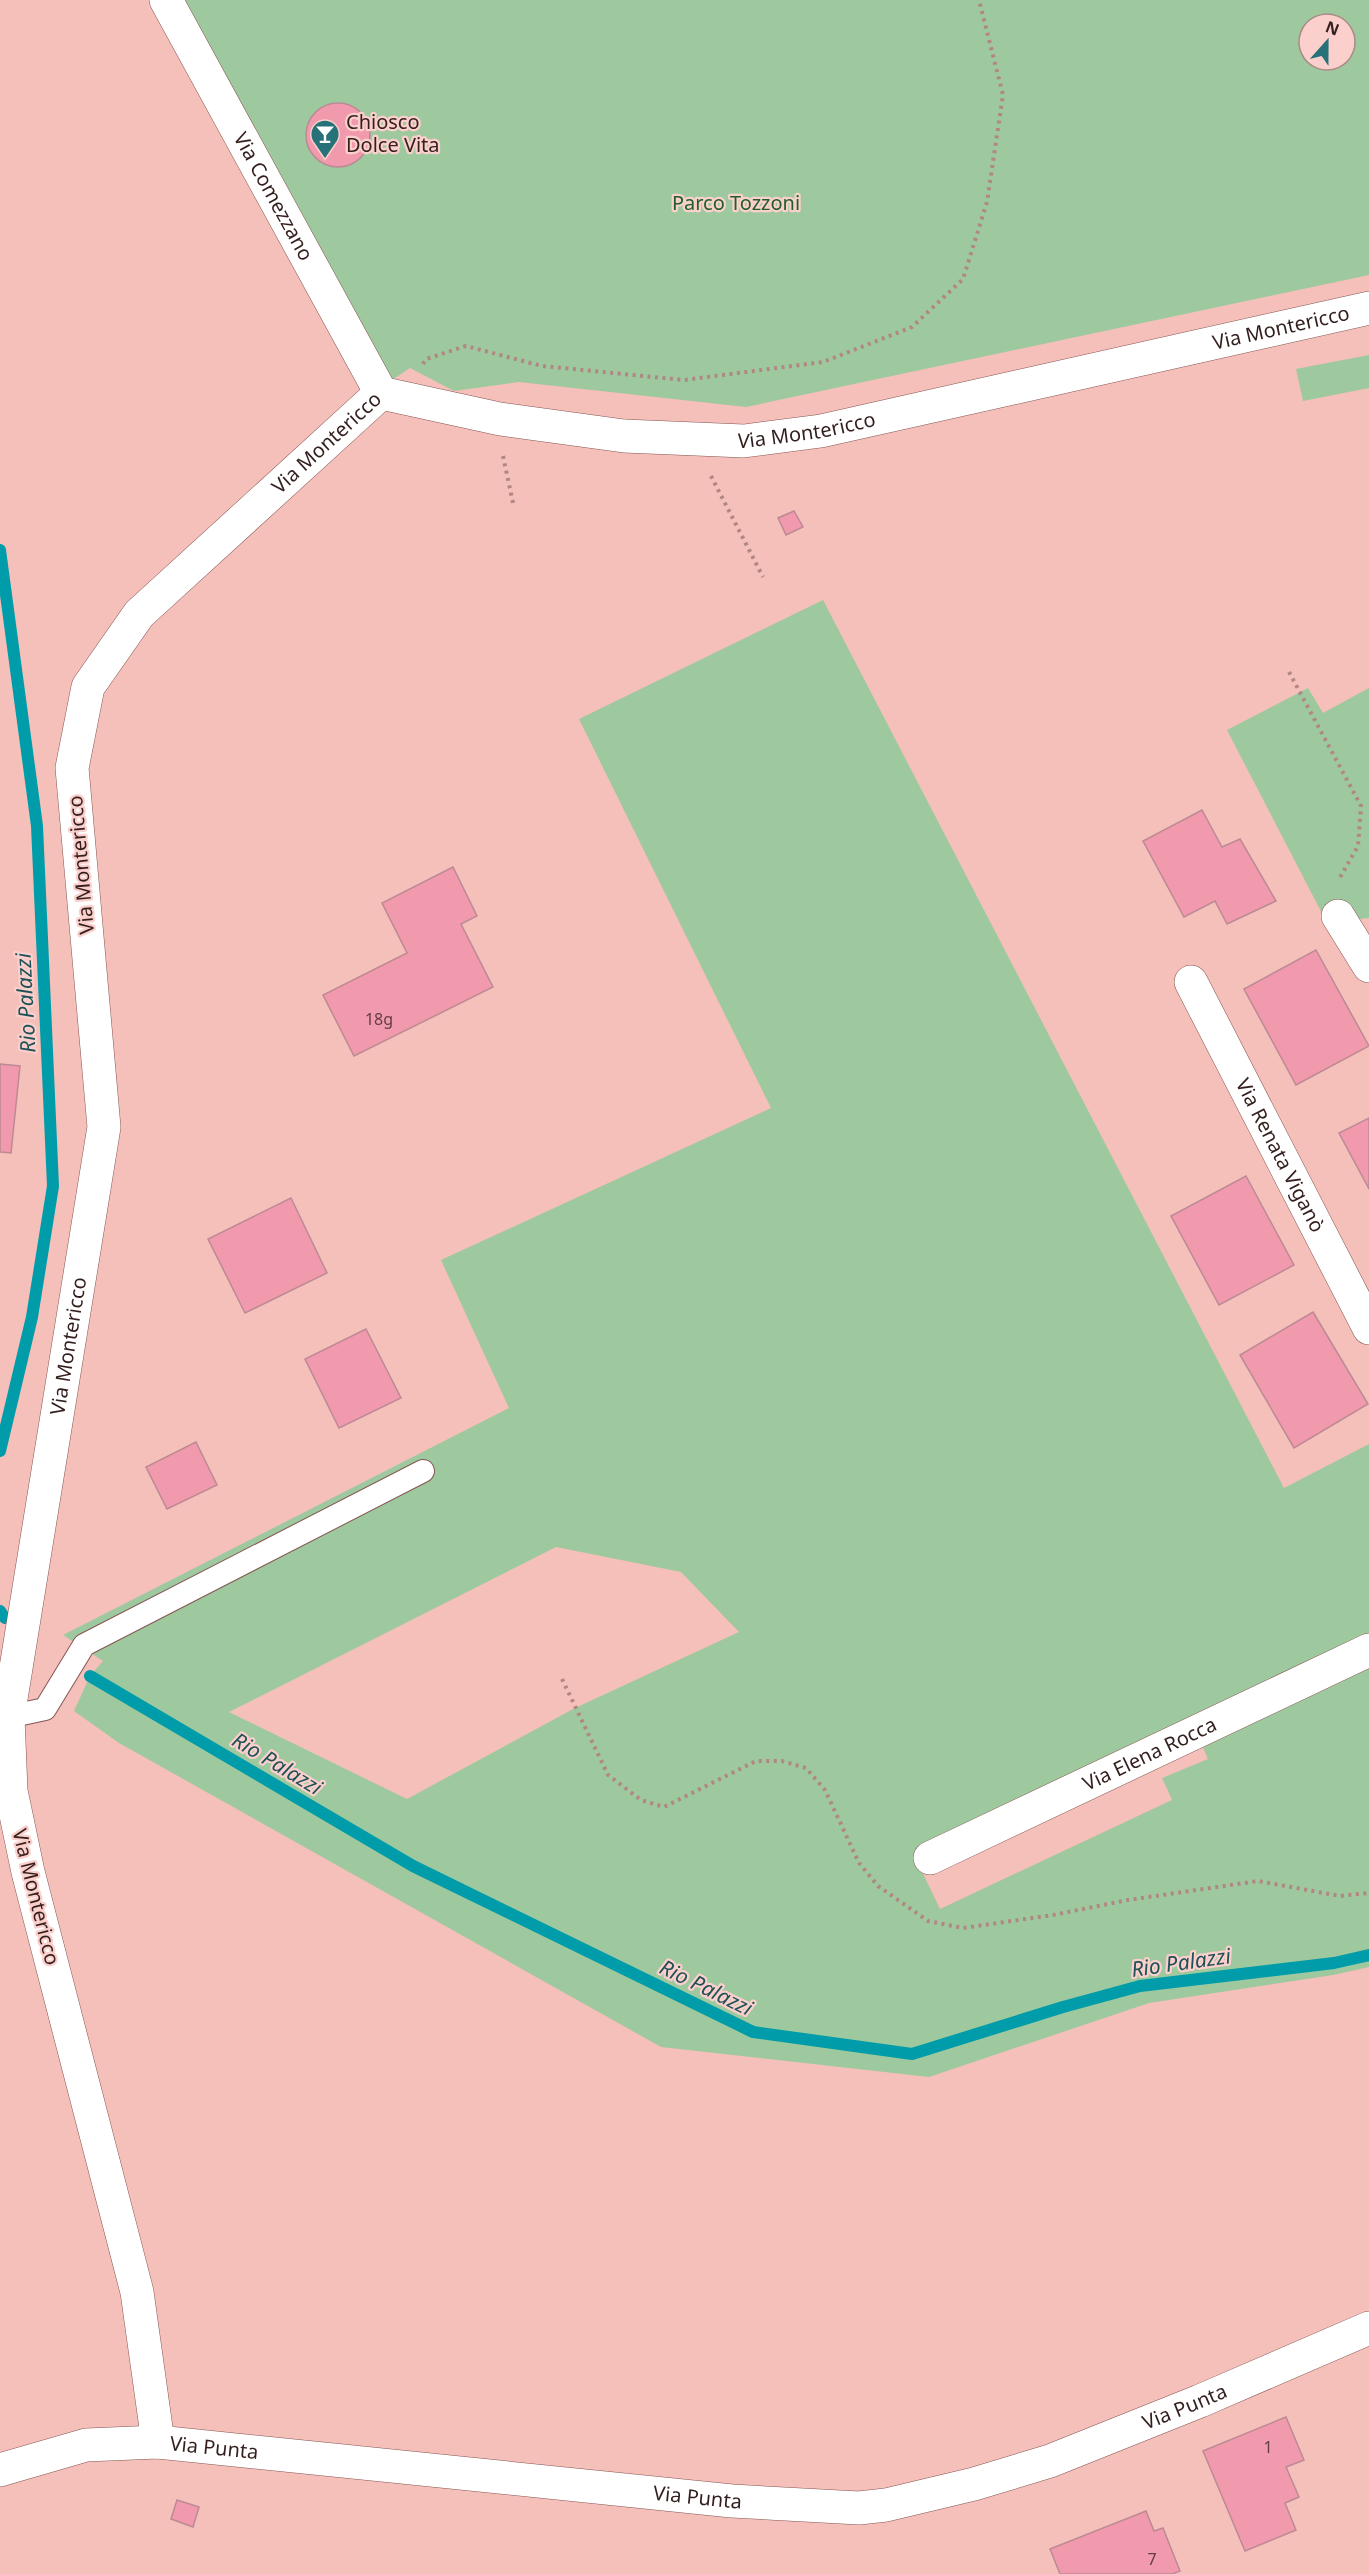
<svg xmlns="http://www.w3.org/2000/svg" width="1369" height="2574" font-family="'Noto Sans',sans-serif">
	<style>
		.green { fill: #9ec99f; fill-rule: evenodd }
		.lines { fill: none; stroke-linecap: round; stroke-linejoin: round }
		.stream { stroke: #009ca9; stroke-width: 12 }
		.building { fill: #f199ad; stroke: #bc8a94; stroke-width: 1.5 }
		.service-casing { stroke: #855652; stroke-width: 24 }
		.minor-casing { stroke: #855652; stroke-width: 34 }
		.path { stroke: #b18783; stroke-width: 4; stroke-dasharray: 3 4.5; stroke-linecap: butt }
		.service { stroke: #fff; stroke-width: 22 }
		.minor { stroke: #fff; stroke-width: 33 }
		.labels { text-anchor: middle; stroke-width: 4.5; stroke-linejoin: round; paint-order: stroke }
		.number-label { font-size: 16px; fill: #623e41 }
		.poi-label { font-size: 20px; fill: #331f1d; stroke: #fbcfcb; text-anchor: start }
		.street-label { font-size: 20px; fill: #331f1d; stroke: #fbcfcb }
		.park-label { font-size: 20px; fill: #206027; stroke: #fbcfcb }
		.water-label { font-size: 21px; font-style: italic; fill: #1d5157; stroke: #fbcfcb }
	</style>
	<rect width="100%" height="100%" fill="#f5bfba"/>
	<path class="green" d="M183,0H1369V275L746,407L519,382L454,391L410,368L386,384ZM1309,24H1345V60H1309Z
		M1369,355V388L1303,401L1296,369Z
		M823,600L1284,1488L1369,1444V1967L1333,1975L1149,2003L929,2077L661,2047L119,1743L74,1711L90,1676L103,1661L63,1635L509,1408L441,1260L771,1108L579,719ZM556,1547L681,1572L739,1632L575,1708L407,1799L229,1712ZM1194,1727L1208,1759L1162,1778L1172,1800L940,1909L916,1859Z
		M1308,688L1323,713L1369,688V918L1327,923L1227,730Z"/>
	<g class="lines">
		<path class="stream" d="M0,550L37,826L53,1186L32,1317L0,1451
			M0,1611L5,1618
			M90,1676L413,1866L753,2032L912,2054L1063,2007L1140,1986L1334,1963L1369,1955"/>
	</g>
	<path class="building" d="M306 135a32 32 0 1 1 64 0a32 32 0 1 1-64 0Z
		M794,511L803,527L786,535L778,518Z
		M1202,810L1222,847L1240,839L1276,901L1227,924L1215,901L1184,917L1143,841Z
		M453,867L477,916L461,924L493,987L354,1056L323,995L407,953L382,903Z
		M1316,950L1369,1046L1296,1085L1244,989Z
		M0,1064L20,1066L11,1153L0,1152Z
		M1369,1118V1189L1339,1133Z
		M1246,1176L1294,1265L1219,1305L1171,1216Z
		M291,1198L327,1273L245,1313L208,1239Z
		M1313,1312L1368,1404L1294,1448L1240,1355Z
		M366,1329L401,1398L339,1428L305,1359Z
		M196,1442L217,1485L167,1509L146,1467Z
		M1286,2417L1304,2460L1286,2467L1299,2497L1285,2503L1296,2530L1245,2551L1203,2451Z
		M177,2500L199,2507L193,2527L171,2519Z
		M1146,2511L1154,2531L1163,2528L1180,2571L1172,2574H1060L1050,2549Z"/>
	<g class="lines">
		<g class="service-casing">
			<path id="service" d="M8,1717L45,1709L84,1645L423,1471"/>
		</g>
		<g class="minor-casing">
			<g id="minor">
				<path id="s1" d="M166,0L381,393"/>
				<path d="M1338,916L1369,966"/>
				<path id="s2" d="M1191,982L1369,1328"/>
				<path id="s3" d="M930,1858L1369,1650"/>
				<path id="s4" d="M158,2442L137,2292L28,1872L11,1791L8,1717L104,1127L72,768L88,687L139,614L381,393L500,419L624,436L744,441L821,431L1369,308"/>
				<path id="s5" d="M0,2470L86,2445L158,2442L732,2501L859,2508L886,2505L974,2484L1050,2461L1200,2401L1369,2328"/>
			</g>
		</g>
		<path class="path" d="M423,364L426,359L466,346L542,366L684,380L823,362L912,327L963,279L987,202L1003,95L979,0
			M503,456L513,503
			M711,476L763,577
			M1289,672L1361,806L1358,846L1339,879
			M562,1679L608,1775L641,1800L664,1807L756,1761H782L806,1768L825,1790L859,1863L878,1886L928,1921L963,1928L1053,1915L1128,1900L1258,1881L1340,1896L1369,1893"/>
		<use href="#service" class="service"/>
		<use href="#minor" class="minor"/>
	</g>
	<defs>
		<g id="bar-pin" transform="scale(1.5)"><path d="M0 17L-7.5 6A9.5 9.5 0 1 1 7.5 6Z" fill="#277179" stroke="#fbcfcb"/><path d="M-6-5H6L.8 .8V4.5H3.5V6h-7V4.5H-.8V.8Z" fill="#fff"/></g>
	</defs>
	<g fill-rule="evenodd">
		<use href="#bar-pin" x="325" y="134"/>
	</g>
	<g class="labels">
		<g class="number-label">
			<text x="379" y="1025">18g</text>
			<text x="1268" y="2453">1</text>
			<text x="1152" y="2565">7</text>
		</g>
		<g class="poi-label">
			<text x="346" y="129">Chiosco<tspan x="346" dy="23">Dolce Vita</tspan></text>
		</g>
		<g class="street-label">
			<text dy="7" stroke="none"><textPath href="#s1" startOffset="224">Via Comezzano</textPath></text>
			<text dy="7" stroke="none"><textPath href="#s4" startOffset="3116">Via Montericco</textPath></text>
			<text dy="7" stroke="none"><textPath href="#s4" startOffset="2630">Via Montericco</textPath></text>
			<text dy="7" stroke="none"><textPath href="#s4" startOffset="2126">Via Montericco</textPath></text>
			<text transform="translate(81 865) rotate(-95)" y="7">Via Montericco</text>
			<text dy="7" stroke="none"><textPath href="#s2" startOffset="195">Via Renata Viganò</textPath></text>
			<text dy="7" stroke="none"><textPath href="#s4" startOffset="1118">Via Montericco</textPath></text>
			<text dy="7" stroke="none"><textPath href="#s3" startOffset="243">Via Elena Rocca</textPath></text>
			<text transform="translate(36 1897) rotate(76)" y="7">Via Montericco</text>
			<text dy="7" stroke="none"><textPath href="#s5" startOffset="1208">Via Punta</textPath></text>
			<text dy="7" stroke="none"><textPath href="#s5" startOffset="218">Via Punta</textPath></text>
			<text dy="7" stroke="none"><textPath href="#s5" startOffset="704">Via Punta</textPath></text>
		</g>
		<g class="park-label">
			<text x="736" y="210">Parco Tozzoni</text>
		</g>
		<g class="water-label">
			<text transform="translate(26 1003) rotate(-93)" y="7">Rio Palazzi</text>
			<text transform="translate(277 1764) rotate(31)" y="7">Rio Palazzi</text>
			<text transform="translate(1181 1963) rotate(-8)" y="7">Rio Palazzi</text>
			<text transform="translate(706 1988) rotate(26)" y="7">Rio Palazzi</text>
		</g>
	</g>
	<g transform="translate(1327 42) rotate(21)"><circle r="28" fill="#fbcfcb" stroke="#ab8985" stroke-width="1.5"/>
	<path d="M0-4.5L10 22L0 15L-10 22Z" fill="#277179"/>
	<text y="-9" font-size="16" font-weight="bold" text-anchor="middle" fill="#331f1d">N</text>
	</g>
</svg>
